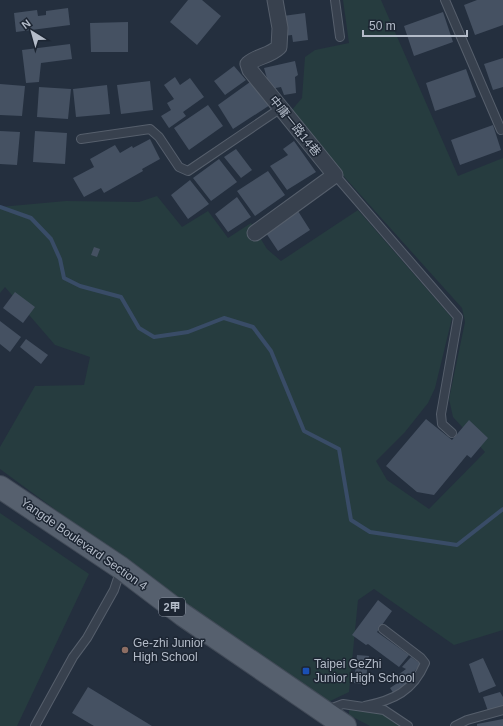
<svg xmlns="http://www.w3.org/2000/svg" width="503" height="726" font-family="Helvetica,'Noto Sans TC',sans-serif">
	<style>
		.green { fill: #263c3f }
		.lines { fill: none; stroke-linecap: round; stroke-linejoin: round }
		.stream { stroke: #394c67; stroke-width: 4 }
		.building { fill: #455162 }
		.lane-casing { stroke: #565f6c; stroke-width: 10 }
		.street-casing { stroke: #565f6c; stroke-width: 17 }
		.primary-casing { stroke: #414a57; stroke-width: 24 }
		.lane { stroke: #38414e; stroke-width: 8 }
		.street { stroke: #38414e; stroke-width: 15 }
		.primary { stroke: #56606e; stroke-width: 22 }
		.education-dot { fill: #8d6e63; stroke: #1d2633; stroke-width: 1.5 }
		.transit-dot { fill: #1a4fb4; stroke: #1d2633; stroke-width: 1.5 }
		.labels { text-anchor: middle; stroke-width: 3; stroke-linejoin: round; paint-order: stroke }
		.shield { fill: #1d2633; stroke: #878f9c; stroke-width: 1 }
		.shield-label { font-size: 11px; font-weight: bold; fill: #b4bcc9 }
		.street-label { font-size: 12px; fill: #b4bcc9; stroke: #1d2633 }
		.poi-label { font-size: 12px; fill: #b4bcc9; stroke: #1d2633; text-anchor: start }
	</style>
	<rect width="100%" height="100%" fill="#242f3e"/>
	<path class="green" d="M343,0H381L458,176L503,158V630L454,645L374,589L358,600L349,692L324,704L241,646L0,469V447L35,386L84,385L90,357L55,345L5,287L0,293V207L66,201L139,202L157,196L182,227L208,211L228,238L251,223L267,249L281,261L358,210L452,318L435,388L428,403L405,432L376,461L387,480L429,509L485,452L453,417L449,399L465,322L462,308L339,171L291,111L302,98L305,57L315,50L349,43Z
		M0,513L89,574L17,726H0Z
		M349,709L363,710L384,714L401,726H370L349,715Z"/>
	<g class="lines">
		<path class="stream" d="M0,207L31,218L51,239L60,259L64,278L80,286L121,297L139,328L154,337L188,332L224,318L253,327L271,351L304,431L339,449L351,520L370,532L457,545L503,509"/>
	</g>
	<path class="building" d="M188,0H202L221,16L197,45L170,22Z
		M477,0H503V25L475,35L464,5Z
		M68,8L70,25L16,32L14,13L37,10L38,16L46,15V11Z
		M443,12L453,42L414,56L404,26Z
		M305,13L308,40L293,42L292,35L283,36V16Z
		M128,22V52H91L90,23Z
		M70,44L72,59L41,63L39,82L26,83L22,50Z
		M503,58V87L493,90L484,64Z
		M295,61L298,75L295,77L296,93L284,95L281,87L270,89L264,68Z
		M234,66L246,80L225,95L214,81Z
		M466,69L476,97L435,111L426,83Z
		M175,77L180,85L190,78L204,97L183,112L186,116L169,128L161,116L171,110L167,103L174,99L164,85Z
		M150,81L153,110L121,114L117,85Z
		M250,82L270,105L233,129L218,105Z
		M0,84L25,86L22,116L0,115Z
		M107,85L110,114L76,117L73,89Z
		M39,87L71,89L68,119L37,117Z
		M208,105L223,126L189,150L174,128Z
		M493,125L501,150L460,165L451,140Z
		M0,131L20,132L17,165L0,164Z
		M35,131L67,133L65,164L33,162Z
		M150,139L160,159L142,169L143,171L104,193L101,188L84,197L73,178L94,167L90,159L115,145L120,153L132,146L133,148Z
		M294,141L316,172L287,190L270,166L288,155L283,149Z
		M236,149L252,170L241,178L224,157Z
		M219,159L237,182L211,201L193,178Z
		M268,171L285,195L255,216L237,191Z
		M190,180L209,204L188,219L171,195Z
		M237,197L251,217L228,232L215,214Z
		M296,208L310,230L278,251L264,230Z
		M94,247L100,249L97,257L91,255Z
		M15,292L35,307L23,323L3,308Z
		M0,321L21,337L10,352L0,344Z
		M26,339L48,355L41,364L20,347Z
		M426,419L452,440L469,420L488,438L471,458L467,455L434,495L417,492L386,466Z
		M378,600L392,611L377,632L409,655L399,667L368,644L366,645L352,635Z
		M357,655L369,656L365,685L354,683Z
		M411,657L421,664L412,674L416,678L394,694L390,688L402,680L398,675L406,669L402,667Z
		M483,658L496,686L479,693L469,664Z
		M88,687L152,726H94L72,713Z
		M500,692L503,697V706L488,711L483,697Z
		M503,719V726H477V724Z"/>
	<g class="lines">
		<g class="lane-casing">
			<path id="lane" d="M335,0L340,37
				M445,0L501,130
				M81,139L150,129L159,137L179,167L188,171L281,108
				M335,175L458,317L441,414L442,424L452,433
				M365,706C394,700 413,691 425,663L421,658L383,629
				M327,710L343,704L384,710L408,726
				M35,726L73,657L87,638L114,590L121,569
				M455,726L467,720L503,710"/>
		</g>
		<g class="street-casing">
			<path id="street" d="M255,233L335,175L250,70L248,64C257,56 270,56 279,47L280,28L275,0"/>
		</g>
		<g class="primary-casing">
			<path id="primary" d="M0,487L121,568L183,615L345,726"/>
		</g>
		<use href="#lane" class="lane"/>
		<use href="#street" class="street"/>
		<use href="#primary" class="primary"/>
	</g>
	<circle class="education-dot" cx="125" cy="650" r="4"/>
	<rect class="transit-dot" x="302" y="667" width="8" height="8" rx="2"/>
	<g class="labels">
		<rect class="shield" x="159" y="598" width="26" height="18" rx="3"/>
		<g class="shield-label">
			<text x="172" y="611">2甲</text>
		</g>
		<g class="street-label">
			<text transform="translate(295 126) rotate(51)" y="4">中庸一路14巷</text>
			<text transform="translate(84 544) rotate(35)" y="4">Yangde Boulevard Section 4</text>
		</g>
		<g class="poi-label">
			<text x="133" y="647">Ge-zhi Junior<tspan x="133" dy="14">High School</tspan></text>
			<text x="314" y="668">Taipei GeZhi<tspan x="314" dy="14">Junior High School</tspan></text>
		</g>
	</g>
	<g transform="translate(32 32) rotate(323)" stroke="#1d2633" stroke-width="3" paint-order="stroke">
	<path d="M0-3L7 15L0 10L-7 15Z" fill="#b4bcc9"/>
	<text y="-6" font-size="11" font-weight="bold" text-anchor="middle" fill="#b4bcc9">N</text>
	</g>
	<path d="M363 30v6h104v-6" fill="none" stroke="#b4bcc9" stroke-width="2"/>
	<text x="369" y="30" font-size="12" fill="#b4bcc9" stroke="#1d2633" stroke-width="3" paint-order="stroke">50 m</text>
</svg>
